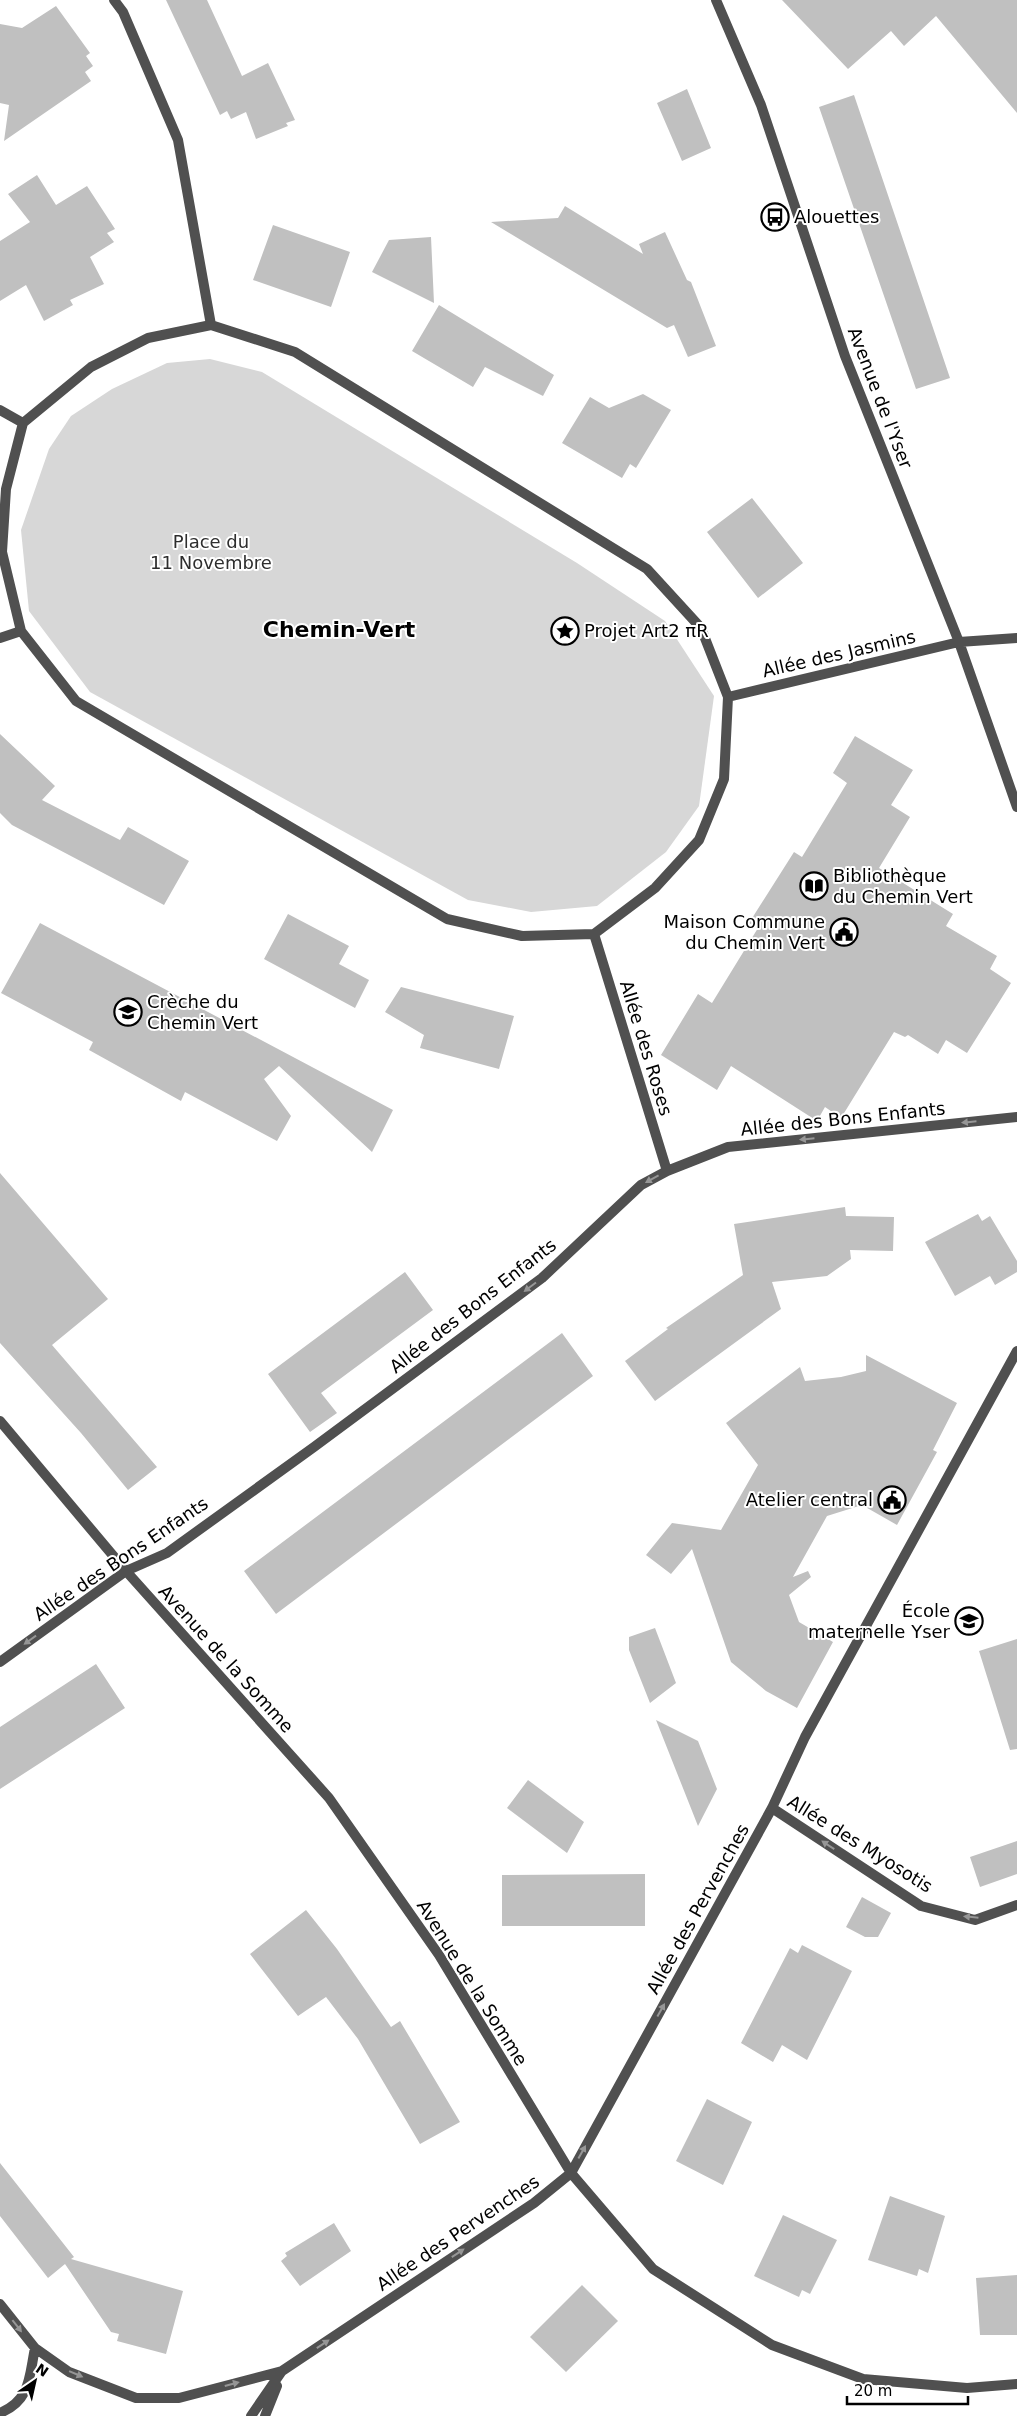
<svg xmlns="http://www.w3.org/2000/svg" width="1017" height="2416" font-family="'DejaVu Sans',sans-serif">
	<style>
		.green { fill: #d7d7d7 }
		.building { fill: #c0c0c0 }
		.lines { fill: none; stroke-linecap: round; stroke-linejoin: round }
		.street { stroke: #505050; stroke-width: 10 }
		.oneway { fill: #969696 }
		.labels { text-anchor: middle; stroke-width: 4; stroke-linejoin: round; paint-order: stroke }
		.poi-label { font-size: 18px; fill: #000; stroke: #fff; text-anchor: start }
		.street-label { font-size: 18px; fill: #000; stroke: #fff }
		.park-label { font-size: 18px; fill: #2e2e2e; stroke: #fff }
		.district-label { font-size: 22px; font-weight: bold; fill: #000; stroke: #fff }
	</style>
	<rect width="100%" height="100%" fill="#fff"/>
	<path class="green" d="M210,359L262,372L577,563L665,621L714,696L699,806L666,852L597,906L531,912L468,900L90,692L29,611L21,530L49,449L71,416L112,389L167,363Z"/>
	<path class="building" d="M166,0H207L242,76L268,63L295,120L286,123L288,126L256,139L246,112L231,119L227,111L220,115Z
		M782,0H1017V113L936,16L904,46L891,31L848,69Z
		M56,6L90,53L86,56L93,66L85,72L91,81L4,141L9,105L0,103V24L22,28Z
		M687,89L711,148L682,161L657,103Z
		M854,95L950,378L916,389L819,107Z
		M37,175L56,205L87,186L115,229L107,233L114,242L90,257L104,284L70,300L73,305L44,321L26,285L0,301V241L30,222L8,194Z
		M565,206L643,254L639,244L665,232L687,280L691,282L716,346L688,357L674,325L667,328L491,222L558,218Z
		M273,225L350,252L331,307L253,280Z
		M431,237L434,303L372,272L389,240Z
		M439,305L554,375L543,396L485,367L473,387L412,351Z
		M643,394L671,410L636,468L630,464L622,478L562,443L590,397L609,408Z
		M752,498L803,563L758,598L707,532Z
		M0,734L55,786L42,800L120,840L128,827L189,861L164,905L12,825L0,813Z
		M855,736L913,770L891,805L910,817L879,868L953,914L946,926L997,956L990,969L1011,983L967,1053L946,1040L938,1054L908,1035L905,1037L894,1032L841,1118L825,1107L817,1121L731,1066L717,1090L661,1055L698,994L712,1003L758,928L749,923L794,852L802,857L847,783L833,773Z
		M288,914L349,946L339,964L369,980L355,1008L264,959Z
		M40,923L393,1110L372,1152L279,1066L264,1079L291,1116L277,1141L185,1092L181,1101L89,1050L93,1042L1,993Z
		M401,987L514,1016L499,1069L420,1048L424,1035L385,1012Z
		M0,1173L108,1299L52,1345L157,1467L128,1490L81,1433L0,1343Z
		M845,1207L846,1216L894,1217L893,1251L850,1250L851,1259L827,1276L772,1282L781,1309L655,1401L625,1361L668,1329L666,1328L743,1275L734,1224Z
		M978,1214L982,1221L990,1216L1017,1261V1272L995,1285L990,1276L955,1296L925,1242Z
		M405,1272L433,1310L321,1393L337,1413L310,1432L268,1374Z
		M562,1333L593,1376L276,1614L244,1571Z
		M866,1355L957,1403L933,1450L937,1452L897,1525L862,1505L827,1516L793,1577L808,1571L811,1577L789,1595L799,1622L833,1642L797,1708L766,1691L731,1662L692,1549L671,1574L646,1555L672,1523L721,1530L758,1465L726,1423L800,1367L805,1381L841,1377L866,1371Z
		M655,1628L676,1683L650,1703L629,1650V1637Z
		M1017,1639V1749L1010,1750L979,1651Z
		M96,1664L125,1708L0,1789V1727Z
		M656,1720L698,1741L717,1789L698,1826Z
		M528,1780L584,1822L567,1853L507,1808Z
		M1017,1841V1874L980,1887L970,1857Z
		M645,1874V1926H502V1875Z
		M862,1897L891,1913L878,1937H865L846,1927Z
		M306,1910L337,1949L391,2027L400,2021L460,2122L420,2144L358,2039L326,1997L298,2016L250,1954Z
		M802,1945L852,1971L807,2060L782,2045L773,2062L741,2043L790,1948L798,1953Z
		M707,2099L752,2122L723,2185L676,2161Z
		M0,2163L74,2257L71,2259L183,2291L166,2354L117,2341L119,2334L111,2332L65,2264L48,2278L0,2216Z
		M890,2196L945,2216L928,2273L919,2269L917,2276L868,2260Z
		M783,2215L837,2240L810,2294L802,2290L799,2297L754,2276Z
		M334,2223L351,2251L300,2286L281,2261L287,2256L285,2253Z
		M1017,2275V2335H980L976,2278Z
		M582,2285L618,2321L566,2372L530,2337Z"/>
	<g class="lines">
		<path class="street" d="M114,0L123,12L178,140L211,325
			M716,0L761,105L845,356L959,642L1017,807
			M211,325L295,352L647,569L701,628L728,697L724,779L699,840L655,888L594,934L522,936L447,919L76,701L21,631L2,552L6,489L23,423L91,367L148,338Z
			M0,410L23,423
			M0,638L21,631
			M728,697L959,642L1017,638
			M594,934L667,1171
			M0,1421L126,1571L329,1798L439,1955L571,2173L653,2269L772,2345L863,2379L967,2388L1017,2384
			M0,1662L126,1571L167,1553L314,1447L542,1278L641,1185L667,1171L728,1147L1017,1117
			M772,1808L921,1906L975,1920L1017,1905
			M0,2304L35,2348L69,2372L136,2398H179L282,2371L534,2203L571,2173L772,1808L805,1737L1017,1351
			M0,2413C31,2400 29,2377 35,2348
			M251,2416L282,2371
			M265,2416L277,2386"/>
	</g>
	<defs><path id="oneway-solid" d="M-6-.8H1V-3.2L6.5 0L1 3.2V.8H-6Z" transform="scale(1.25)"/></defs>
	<g class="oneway">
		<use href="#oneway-solid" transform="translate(969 1122) rotate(174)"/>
		<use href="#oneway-solid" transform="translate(807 1139) rotate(174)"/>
		<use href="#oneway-solid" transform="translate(652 1179) rotate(151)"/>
		<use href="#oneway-solid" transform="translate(530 1287) rotate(143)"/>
		<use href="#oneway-solid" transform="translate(30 1640) rotate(144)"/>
		<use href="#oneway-solid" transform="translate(828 1845) rotate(-147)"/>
		<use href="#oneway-solid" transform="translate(971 1917) rotate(-174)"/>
		<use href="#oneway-solid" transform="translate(661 2010) rotate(-61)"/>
		<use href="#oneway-solid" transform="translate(582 2152) rotate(-61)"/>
		<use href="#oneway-solid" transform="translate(458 2253) rotate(-34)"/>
		<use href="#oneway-solid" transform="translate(17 2326) rotate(52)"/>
		<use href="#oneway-solid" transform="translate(323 2344) rotate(-34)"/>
		<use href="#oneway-solid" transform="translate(76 2374) rotate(23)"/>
		<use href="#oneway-solid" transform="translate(232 2384) rotate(-15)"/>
	</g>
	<defs>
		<g id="bus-ring" transform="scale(1.4375)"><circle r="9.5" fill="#fff" stroke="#000" stroke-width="1.5"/><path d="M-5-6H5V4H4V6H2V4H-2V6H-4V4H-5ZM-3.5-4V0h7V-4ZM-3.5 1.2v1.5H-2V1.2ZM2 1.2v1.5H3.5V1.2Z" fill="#000"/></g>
		<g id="sight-ring" transform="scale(1.4375)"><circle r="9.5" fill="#fff" stroke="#000" stroke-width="1.5"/><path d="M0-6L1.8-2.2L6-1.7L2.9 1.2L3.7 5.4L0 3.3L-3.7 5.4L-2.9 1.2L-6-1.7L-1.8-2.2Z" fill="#000"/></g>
		<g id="library-ring" transform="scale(1.4375)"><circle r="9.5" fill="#fff" stroke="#000" stroke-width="1.5"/><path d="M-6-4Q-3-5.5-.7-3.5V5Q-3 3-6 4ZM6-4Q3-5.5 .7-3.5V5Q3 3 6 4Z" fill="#000"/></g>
		<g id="civic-ring" transform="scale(1.4375)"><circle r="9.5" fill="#fff" stroke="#000" stroke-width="1.5"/><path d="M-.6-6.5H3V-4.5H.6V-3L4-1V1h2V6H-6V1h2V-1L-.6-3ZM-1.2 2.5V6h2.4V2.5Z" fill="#000"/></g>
		<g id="school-ring" transform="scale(1.4375)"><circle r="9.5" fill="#fff" stroke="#000" stroke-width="1.5"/><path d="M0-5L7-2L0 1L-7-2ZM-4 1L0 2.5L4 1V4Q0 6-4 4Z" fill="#000"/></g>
	</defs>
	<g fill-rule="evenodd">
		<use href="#bus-ring" x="775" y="217"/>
		<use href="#sight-ring" x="565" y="631"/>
		<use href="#library-ring" x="814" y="886"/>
		<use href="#civic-ring" x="844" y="932"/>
		<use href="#school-ring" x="128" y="1012"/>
		<use href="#civic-ring" x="892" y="1500"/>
		<use href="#school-ring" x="969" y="1621"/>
	</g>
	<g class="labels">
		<g class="poi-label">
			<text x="794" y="223">Alouettes</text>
			<text x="584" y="637">Projet Art2 πR</text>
			<text x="833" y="882">Bibliothèque<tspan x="833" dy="21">du Chemin Vert</tspan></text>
			<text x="825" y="928" text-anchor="end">Maison Commune<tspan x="825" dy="21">du Chemin Vert</tspan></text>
			<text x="147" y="1008">Crèche du<tspan x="147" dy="21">Chemin Vert</tspan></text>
			<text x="873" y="1506" text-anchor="end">Atelier central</text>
			<text x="950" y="1617" text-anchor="end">École<tspan x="950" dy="21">maternelle Yser</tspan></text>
		</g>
		<g class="street-label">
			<text transform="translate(880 398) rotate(69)" y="6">Avenue de l'Yser</text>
			<text transform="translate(839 654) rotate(-13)" y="6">Allée des Jasmins</text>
			<text transform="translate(646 1048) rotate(73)" y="6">Allée des Roses</text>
			<text transform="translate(843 1119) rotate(-6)" y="6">Allée des Bons Enfants</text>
			<text transform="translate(473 1306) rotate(-38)" y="6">Allée des Bons Enfants</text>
			<text transform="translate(121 1559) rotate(-34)" y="6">Allée des Bons Enfants</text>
			<text transform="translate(226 1659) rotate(48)" y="6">Avenue de la Somme</text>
			<text transform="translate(860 1844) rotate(32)" y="6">Allée des Myosotis</text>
			<text transform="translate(698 1909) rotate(-61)" y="6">Allée des Pervenches</text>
			<text transform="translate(472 1983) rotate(58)" y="6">Avenue de la Somme</text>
			<text transform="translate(458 2233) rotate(-34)" y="6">Allée des Pervenches</text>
		</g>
		<g class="park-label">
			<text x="211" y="548">Place du<tspan x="211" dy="21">11 Novembre</tspan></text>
		</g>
		<g class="district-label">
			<text x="339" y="637">Chemin-Vert</text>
		</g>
	</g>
	<g transform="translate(35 2381) rotate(34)" stroke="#ffffff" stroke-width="4" paint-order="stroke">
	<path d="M0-4L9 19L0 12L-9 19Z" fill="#000000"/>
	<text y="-8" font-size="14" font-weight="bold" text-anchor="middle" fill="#000000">N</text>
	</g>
	<path d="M847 2396v8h121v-8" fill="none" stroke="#000000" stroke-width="2.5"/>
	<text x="854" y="2396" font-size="15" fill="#000000" stroke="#ffffff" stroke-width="4" paint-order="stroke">20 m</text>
</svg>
